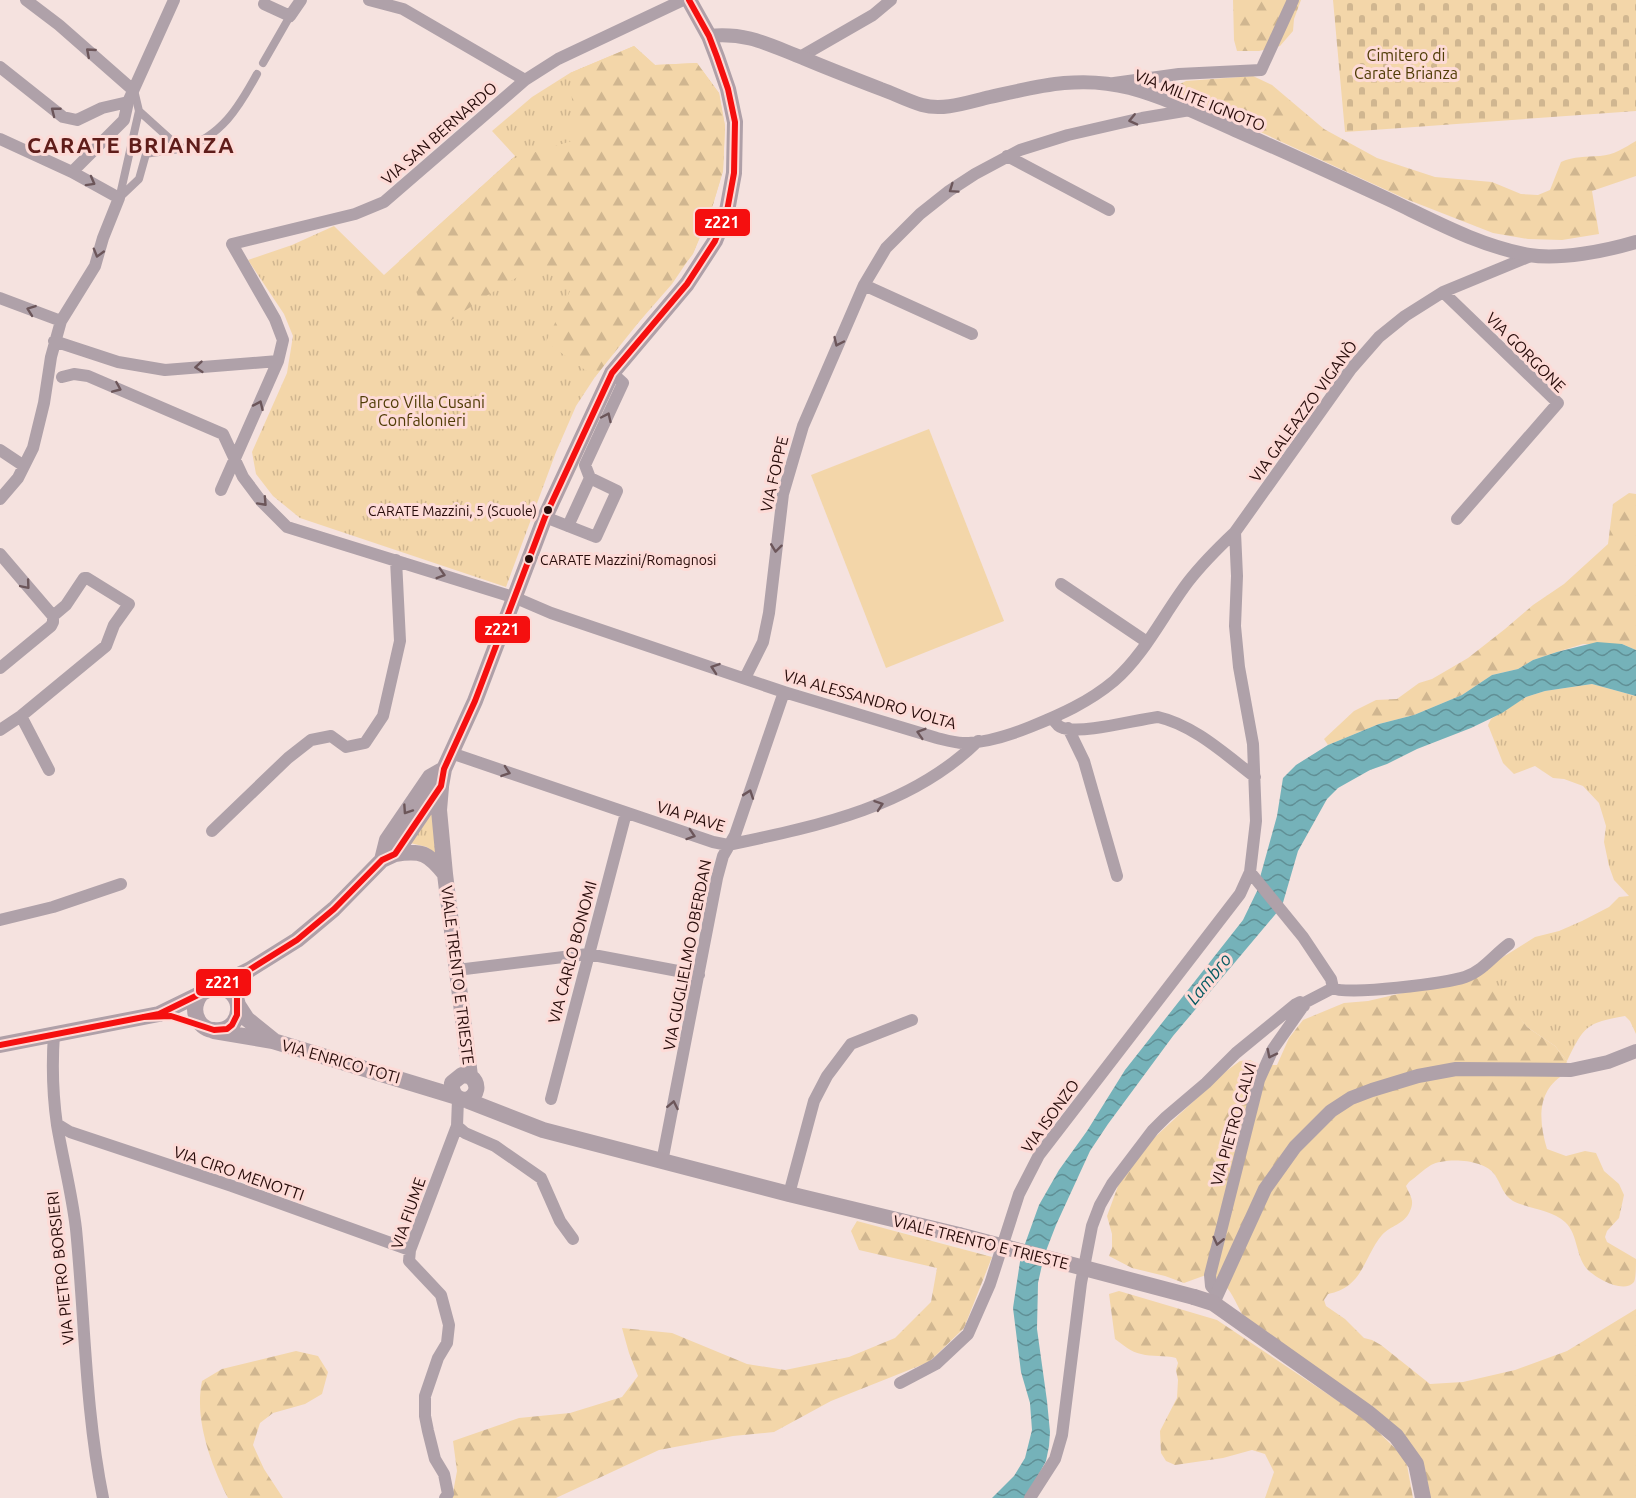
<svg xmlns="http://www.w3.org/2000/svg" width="1636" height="1498" font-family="Ubuntu,sans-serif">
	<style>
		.grass { fill: url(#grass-tufts) }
		.forest { fill: url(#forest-firs) }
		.cemetery { fill: url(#cemetery-stones) }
		.pitch { fill: #f3d6a9 }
		.water { fill: url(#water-waves) }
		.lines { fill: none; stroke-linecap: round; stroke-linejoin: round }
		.pedestrian { stroke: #afa1a9; stroke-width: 8 }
		.minor { stroke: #afa1a9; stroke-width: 12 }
		.tertiary { stroke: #afa1a9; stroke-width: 14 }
		.secondary { stroke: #afa0a8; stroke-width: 16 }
		.secondary-bridge { stroke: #afa0a8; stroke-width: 16 }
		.bus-1-casing { stroke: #fddbd7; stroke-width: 10 }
		.bus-1 { stroke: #f50f0f; stroke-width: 6 }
		.oneway { stroke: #6c565a }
		.oneway2 { stroke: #6c5659 }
		.bus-dot { fill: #280c0a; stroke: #fddbd7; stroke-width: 2 }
		.labels { text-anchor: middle; stroke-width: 6; stroke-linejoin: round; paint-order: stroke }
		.bus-label { font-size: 14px; fill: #280c0a; stroke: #fddbd7; text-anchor: end }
		.park-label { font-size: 16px; fill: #503c06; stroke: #fddbd7 }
		.street-label { font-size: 16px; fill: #280c0a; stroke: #fddbd7 }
		.water-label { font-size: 18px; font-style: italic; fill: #075b63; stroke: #fddbd7 }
		.district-label { font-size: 22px; font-weight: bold; letter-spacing: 1.5px; fill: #5f1d1a; stroke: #fddbd7 }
		.line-badge { stroke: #fddbd7; stroke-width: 2 }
		.badge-label { font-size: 16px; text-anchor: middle; font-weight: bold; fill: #fff }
	</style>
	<defs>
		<pattern id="grass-tufts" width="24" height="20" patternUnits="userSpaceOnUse" patternTransform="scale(1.5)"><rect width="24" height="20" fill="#f3d6a9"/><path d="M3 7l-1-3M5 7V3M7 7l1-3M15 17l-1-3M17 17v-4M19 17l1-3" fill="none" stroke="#d0b690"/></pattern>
		<pattern id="forest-firs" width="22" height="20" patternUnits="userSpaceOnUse" patternTransform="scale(1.5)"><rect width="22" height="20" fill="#f3d6a9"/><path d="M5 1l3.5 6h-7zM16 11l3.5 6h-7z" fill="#d0b690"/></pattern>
		<pattern id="cemetery-stones" width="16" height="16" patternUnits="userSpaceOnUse" patternTransform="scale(1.5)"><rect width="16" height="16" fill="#f3d6a9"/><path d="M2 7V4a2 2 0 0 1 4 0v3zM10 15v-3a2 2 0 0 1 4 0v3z" fill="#d0b690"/></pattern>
		<pattern id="water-waves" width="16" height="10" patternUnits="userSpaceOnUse" patternTransform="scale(1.5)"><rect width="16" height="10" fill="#75b2b9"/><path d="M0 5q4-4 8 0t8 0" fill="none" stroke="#608f95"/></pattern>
	</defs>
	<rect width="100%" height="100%" fill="#f5e2df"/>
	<path class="grass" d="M634,46L655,65L697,63L719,93L725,126L723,171L711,211L693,253L672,284L617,347L595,377L576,406L556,452L506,587L300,518L273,496L256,474L252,452L287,373L293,336L284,314L248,260L292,245L334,226L384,275L515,156L492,131L532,97L570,73Z
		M1592,684L1636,696V1034L1630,1021L1625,1016C1586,1023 1584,1026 1567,1061L1555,1046L1527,1027L1518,1016L1471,977L1535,937L1559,931L1582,921L1609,907L1619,897L1629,896L1614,880L1609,866L1604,842L1606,826L1599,803L1583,786L1564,779L1553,778L1535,766L1514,774L1503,763L1488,725L1491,719L1526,697L1545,691Z
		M432,812L436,857L427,847L410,843Z"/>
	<path class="forest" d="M1233,0H1301L1294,19L1293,31L1280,46L1259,51H1237L1234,40Z
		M634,46L655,65L697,63L719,93L725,126L723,171L711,211L693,254L595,377L546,342L570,291L542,262L488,295L428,336L427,310L399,261L512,159L575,140L570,73Z
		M1253,76L1272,85L1324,129L1377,158L1435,177L1492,182L1521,194L1538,195L1550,190L1561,162C1574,156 1586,157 1600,156C1614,155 1624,148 1636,141V176L1592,191L1599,234L1562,240L1528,239L1493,233L1406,199L1180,95L1178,85L1186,81Z
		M1629,493L1636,494V650L1622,644H1583L1557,652L1533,660L1518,669L1492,675L1462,695L1414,715L1379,724L1328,745L1324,739L1354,711L1376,700L1397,699L1419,683L1432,679L1468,658L1505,629L1533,605L1564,584L1608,544L1613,504Z
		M1471,977L1485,980L1500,991L1527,1027L1555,1046L1567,1061L1563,1075C1536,1092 1539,1122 1547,1149L1566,1156L1585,1151L1596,1153L1604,1171L1619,1184L1624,1195L1619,1218L1607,1231L1605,1237L1607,1242L1636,1259C1636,1265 1636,1278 1634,1282C1624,1294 1598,1279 1589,1271C1575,1258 1579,1235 1565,1222C1552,1210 1529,1209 1513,1201C1503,1195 1501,1184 1495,1175C1485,1159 1446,1157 1431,1165C1423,1170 1416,1177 1409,1182L1406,1186C1410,1196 1415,1200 1410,1211C1404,1225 1391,1225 1382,1235C1364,1256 1363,1288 1328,1294L1324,1300L1326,1306L1345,1319L1364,1338L1372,1340L1381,1345L1430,1384L1463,1382L1515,1370L1567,1351L1636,1309V1498H1429L1423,1470L1242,1314C1233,1297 1227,1279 1206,1275L1184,1283L1165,1276L1132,1268L1109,1256L1112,1248V1234L1107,1216L1118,1186L1129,1168L1154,1138L1225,1072L1240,1061L1250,1060L1260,1065H1277L1289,1038L1303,1020L1344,1003L1368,1001Z
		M857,1221L992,1257L964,1328L929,1362L831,1401L774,1432L733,1436L659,1450L556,1498H452L457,1471L453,1441L519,1418L570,1413L622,1397L638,1376L629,1353L622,1328L672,1333L747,1364L785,1370L849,1357L895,1338L931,1302L937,1268L859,1250L851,1231Z
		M1119,1291L1217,1320L1365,1419L1400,1453L1407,1465L1413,1498H1265L1274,1472L1265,1454L1252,1450L1223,1458L1175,1465L1166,1461L1161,1453L1160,1431L1177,1398L1178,1380L1176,1370L1178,1363L1176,1358C1165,1355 1152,1357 1141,1354C1131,1352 1123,1345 1115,1339L1109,1294Z
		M296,1351L318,1356L328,1372L322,1394L305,1404L273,1413L260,1423L253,1445L264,1469L283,1498H228C211,1464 194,1420 202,1381L222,1369Z"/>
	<path class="cemetery" d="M1333,0H1636V111L1345,132Z"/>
	<path class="pitch" d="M929,429L1004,621L886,668L811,475Z"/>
	<path class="water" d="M1597,642L1622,644L1636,650V696L1592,684L1545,691L1526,697L1502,713L1471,728L1417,749L1387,764L1370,770L1338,788L1327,799L1298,851L1282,906L1259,881L1277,816L1283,778L1296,765L1328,745L1379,724L1414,715L1462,695L1492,675L1518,669L1533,660L1557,652Z
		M1259,887L1279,910L1173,1036L1108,1124L1090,1151L1056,1225L1044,1256L1038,1283L1037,1329L1047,1401L1050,1432L1049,1446L1046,1461L1026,1498H992L1014,1476L1025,1458L1032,1430L1030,1403L1021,1372L1013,1308L1021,1255L1039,1205L1059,1170L1087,1131L1125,1070L1243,920Z"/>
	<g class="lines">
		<path class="pedestrian" d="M263,63L290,16
			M134,90L139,111L170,139
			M120,195L139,111
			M119,198L139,179L146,154C158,152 171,151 183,148C221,137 239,107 257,74"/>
		<path class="minor" d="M26,0L59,25L133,90
			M369,0L403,9L525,80
			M264,4L290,16L301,0
			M800,57L873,15L891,0
			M0,67L63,117L77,120L102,108L128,102
			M1114,83L1179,74L1261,70L1293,0
			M0,139L72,172L119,198L103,238L95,266L61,321L51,357L44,403L33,448L18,478L0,499
			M1007,156L1109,210
			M72,172L124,120L128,102L174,0
			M864,285L972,334
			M1443,292L1558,403L1457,519
			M0,298L61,321
			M54,341L118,362L165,370L278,361
			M62,377L74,374L88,376L223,434L243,477L261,501L287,527L516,598L551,613L784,692L937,738C945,740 955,743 963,743C985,743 1010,735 1030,727C1060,715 1089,702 1114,681C1145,654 1163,615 1188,582C1202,564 1218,548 1235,532L1237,576L1235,626L1239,667L1253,744L1256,821L1250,872L1240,894L1039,1155L1019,1194L990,1284L968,1334L936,1364L900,1383
			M0,450L24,466
			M590,478L585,465L623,383L612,373
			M221,490L278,361L283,340L275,319L232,244L355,214L384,202L525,80L558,59L683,0
			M545,517L596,537L617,491L590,478L568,526
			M1235,532L1351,369L1379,337L1405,316L1443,292L1533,255
			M0,554L53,616
			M1061,584L1147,642
			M0,668L51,626L53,622V616L66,605L84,578H87L129,604L114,625L106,646L21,716L0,730
			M745,678L763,642L769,613L783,494L803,426L864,285L886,248L920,214L949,191L975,174L1020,150L1068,135L1142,118L1190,110
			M21,716L49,770
			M1053,718C1055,722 1058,727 1063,728C1084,734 1134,720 1158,717C1194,725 1226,755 1255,777
			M1068,728L1084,761L1117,876
			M451,753L713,842L728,845C818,826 911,807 978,741
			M212,831L288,758L311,740L331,736L346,747L365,743L383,716L400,641L396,560
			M1250,872L1303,937L1331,979L1333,988
			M0,920L53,907L121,884
			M457,970L588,954L699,975
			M1333,988C1345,996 1448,983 1465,977C1483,971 1495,954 1509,944
			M54,1034C52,1062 53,1097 57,1125C63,1160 72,1194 76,1229C85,1319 85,1409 103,1498
			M551,1099L626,813
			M57,1124L70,1132L232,1186L410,1250
			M457,1126L465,1133L495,1146L541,1178L560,1221L573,1239
			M662,1162L717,878L723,856L735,835L784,692
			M789,1194L814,1101L827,1076L851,1044L912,1020
			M1217,1293L1211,1286L1210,1275L1259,1080L1273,1049L1306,1002L1333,988
			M445,1498L448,1494L444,1474L435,1459L428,1431L425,1416V1396L438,1358L447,1343L449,1325L441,1295L409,1261L410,1250L457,1126L458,1099
			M1030,1498L1055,1459L1062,1435L1081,1283L1092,1226L1100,1205L1112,1184L1153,1130L1166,1117L1206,1083L1236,1053L1296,1004L1300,1002L1304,1006"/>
		<path class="tertiary" d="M709,36C747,32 769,45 803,58C829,69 855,79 881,89C895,94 908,101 922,105C944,111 968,102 990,97C1039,86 1080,75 1130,88C1167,98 1201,115 1235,130C1288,153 1340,177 1392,201C1436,222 1480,246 1529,255C1560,260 1606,251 1636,242
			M1213,1303L1265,1189L1295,1147L1331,1111L1351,1098L1372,1090L1418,1076L1456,1069L1571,1070L1608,1062L1636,1051"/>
		<path class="secondary" d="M441,787L439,810L445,874L470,1076
			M395,854C422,850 428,853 445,874
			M382,860L387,840L430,777L444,769
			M201,994C195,1002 193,1011 198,1020C201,1026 208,1030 213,1030C244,1035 249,986 213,987
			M238,1005L247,1019L273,1040
			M214,1031L273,1041L454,1096
			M0,1045L159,1014L249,970L297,940L334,909L382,860L395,854L441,786L444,769L475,701L545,517L612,373L687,284L715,241L727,211L734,173L735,122L728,89L717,57L709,36L689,0
			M466,1100C478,1096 480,1084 470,1076L462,1075L452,1083C451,1093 456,1100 466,1100L543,1130L789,1194L959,1235
			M1194,1297L1213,1303L1367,1412L1396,1436L1416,1464L1423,1498"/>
		<path class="secondary-bridge" d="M959,1235L1194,1297"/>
		<g class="bus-1-casing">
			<path id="bus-1" d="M143,1017L171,1016L214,1030L227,1029L232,1025L237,1015V993L249,970
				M0,1045L159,1014L249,970L297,940L334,909L382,860L395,854L441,786L444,769L475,701L545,517L612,373L687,284L715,241L727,211L734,173L735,122L728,89L717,57L709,36L689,0"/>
		</g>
		<use href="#bus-1" class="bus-1"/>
	</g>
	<defs><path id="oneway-chevron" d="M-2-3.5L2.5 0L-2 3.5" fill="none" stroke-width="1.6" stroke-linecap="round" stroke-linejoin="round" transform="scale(1.5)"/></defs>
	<g class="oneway">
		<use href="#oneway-chevron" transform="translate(90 52) rotate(-139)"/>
		<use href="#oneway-chevron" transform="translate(55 111) rotate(-142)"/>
		<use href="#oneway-chevron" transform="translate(1133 120) rotate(167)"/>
		<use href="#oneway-chevron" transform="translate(91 182) rotate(29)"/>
		<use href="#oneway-chevron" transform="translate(953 189) rotate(145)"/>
		<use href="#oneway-chevron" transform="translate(98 253) rotate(106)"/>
		<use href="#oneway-chevron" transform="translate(31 310) rotate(-160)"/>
		<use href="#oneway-chevron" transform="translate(838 342) rotate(115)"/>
		<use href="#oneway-chevron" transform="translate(199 367) rotate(175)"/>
		<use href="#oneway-chevron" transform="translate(117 388) rotate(23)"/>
		<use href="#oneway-chevron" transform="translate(259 405) rotate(-66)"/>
		<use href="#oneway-chevron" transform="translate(607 417) rotate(-65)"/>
		<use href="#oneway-chevron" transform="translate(263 502) rotate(47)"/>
		<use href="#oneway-chevron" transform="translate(776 548) rotate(97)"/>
		<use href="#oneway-chevron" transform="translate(441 574) rotate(17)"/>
		<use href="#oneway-chevron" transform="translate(26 585) rotate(50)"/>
		<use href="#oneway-chevron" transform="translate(715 668) rotate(-161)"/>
		<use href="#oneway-chevron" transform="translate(921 733) rotate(-163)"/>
		<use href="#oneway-chevron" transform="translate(506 772) rotate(19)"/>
		<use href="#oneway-chevron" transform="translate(749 794) rotate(-71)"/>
		<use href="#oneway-chevron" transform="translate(879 805) rotate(-19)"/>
		<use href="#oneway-chevron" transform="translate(691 835) rotate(18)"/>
		<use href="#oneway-chevron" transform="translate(1271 1054) rotate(117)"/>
		<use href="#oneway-chevron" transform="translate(673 1105) rotate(-79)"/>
		<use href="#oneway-chevron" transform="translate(1218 1241) rotate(103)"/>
	</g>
	<use class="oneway2" href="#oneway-chevron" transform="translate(407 810) rotate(124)"/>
	<g class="bus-dot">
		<circle cx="548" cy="510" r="5"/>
		<circle cx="529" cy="559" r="5"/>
	</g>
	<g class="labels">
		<g class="bus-label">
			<text x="537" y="516">CARATE Mazzini, 5 (Scuole)</text>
			<text x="540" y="565" text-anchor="start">CARATE Mazzini/Romagnosi</text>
		</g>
		<g class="park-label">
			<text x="1406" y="61">Cimitero di<tspan x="1406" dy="18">Carate Brianza</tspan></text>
			<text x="422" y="408">Parco Villa Cusani<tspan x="422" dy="18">Confalonieri</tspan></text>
		</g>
		<g class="street-label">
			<text transform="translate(1200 100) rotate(22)" y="6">VIA MILITE IGNOTO</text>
			<text transform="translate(439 133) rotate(-41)" y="6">VIA SAN BERNARDO</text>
			<text transform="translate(1526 352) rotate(45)" y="6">VIA GORGONE</text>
			<text transform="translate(1303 411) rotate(-54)" y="6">VIA GALEAZZO VIGANÒ</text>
			<text transform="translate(774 474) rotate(-77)" y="6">VIA FOPPE</text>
			<text transform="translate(870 699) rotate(16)" y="6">VIA ALESSANDRO VOLTA</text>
			<text transform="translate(691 816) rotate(17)" y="6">VIA PIAVE</text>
			<text transform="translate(572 952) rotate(-75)" y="6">VIA CARLO BONOMI</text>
			<text transform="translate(687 955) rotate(-79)" y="6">VIA GUGLIELMO OBERDAN</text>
			<text transform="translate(458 975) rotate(83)" y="6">VIALE TRENTO E TRIESTE</text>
			<text transform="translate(341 1061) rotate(16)" y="6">VIA ENRICO TOTI</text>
			<text transform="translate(1050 1116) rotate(-54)" y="6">VIA ISONZO</text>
			<text transform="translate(1233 1124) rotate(-74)" y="6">VIA PIETRO CALVI</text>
			<text transform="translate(239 1173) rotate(19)" y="6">VIA CIRO MENOTTI</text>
			<text transform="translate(408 1213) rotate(-71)" y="6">VIA FIUME</text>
			<text transform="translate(981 1242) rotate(14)" y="6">VIALE TRENTO E TRIESTE</text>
			<text transform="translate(60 1268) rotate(-96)" y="6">VIA PIETRO BORSIERI</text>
		</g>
		<g class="water-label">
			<text transform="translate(1209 979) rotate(-51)" y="6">Lambro</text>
		</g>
		<g class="district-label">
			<text x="131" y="153">CARATE BRIANZA</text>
		</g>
	</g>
	<g class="line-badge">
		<rect x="694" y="208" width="57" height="29" rx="6" fill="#f50f0f"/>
		<rect x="474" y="615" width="57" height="29" rx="6" fill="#f50f0f"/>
		<rect x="195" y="968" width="57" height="29" rx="6" fill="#f50f0f"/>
	</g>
	<g class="badge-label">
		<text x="722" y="228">z221</text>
		<text x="502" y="635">z221</text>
		<text x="223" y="988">z221</text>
	</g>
</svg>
